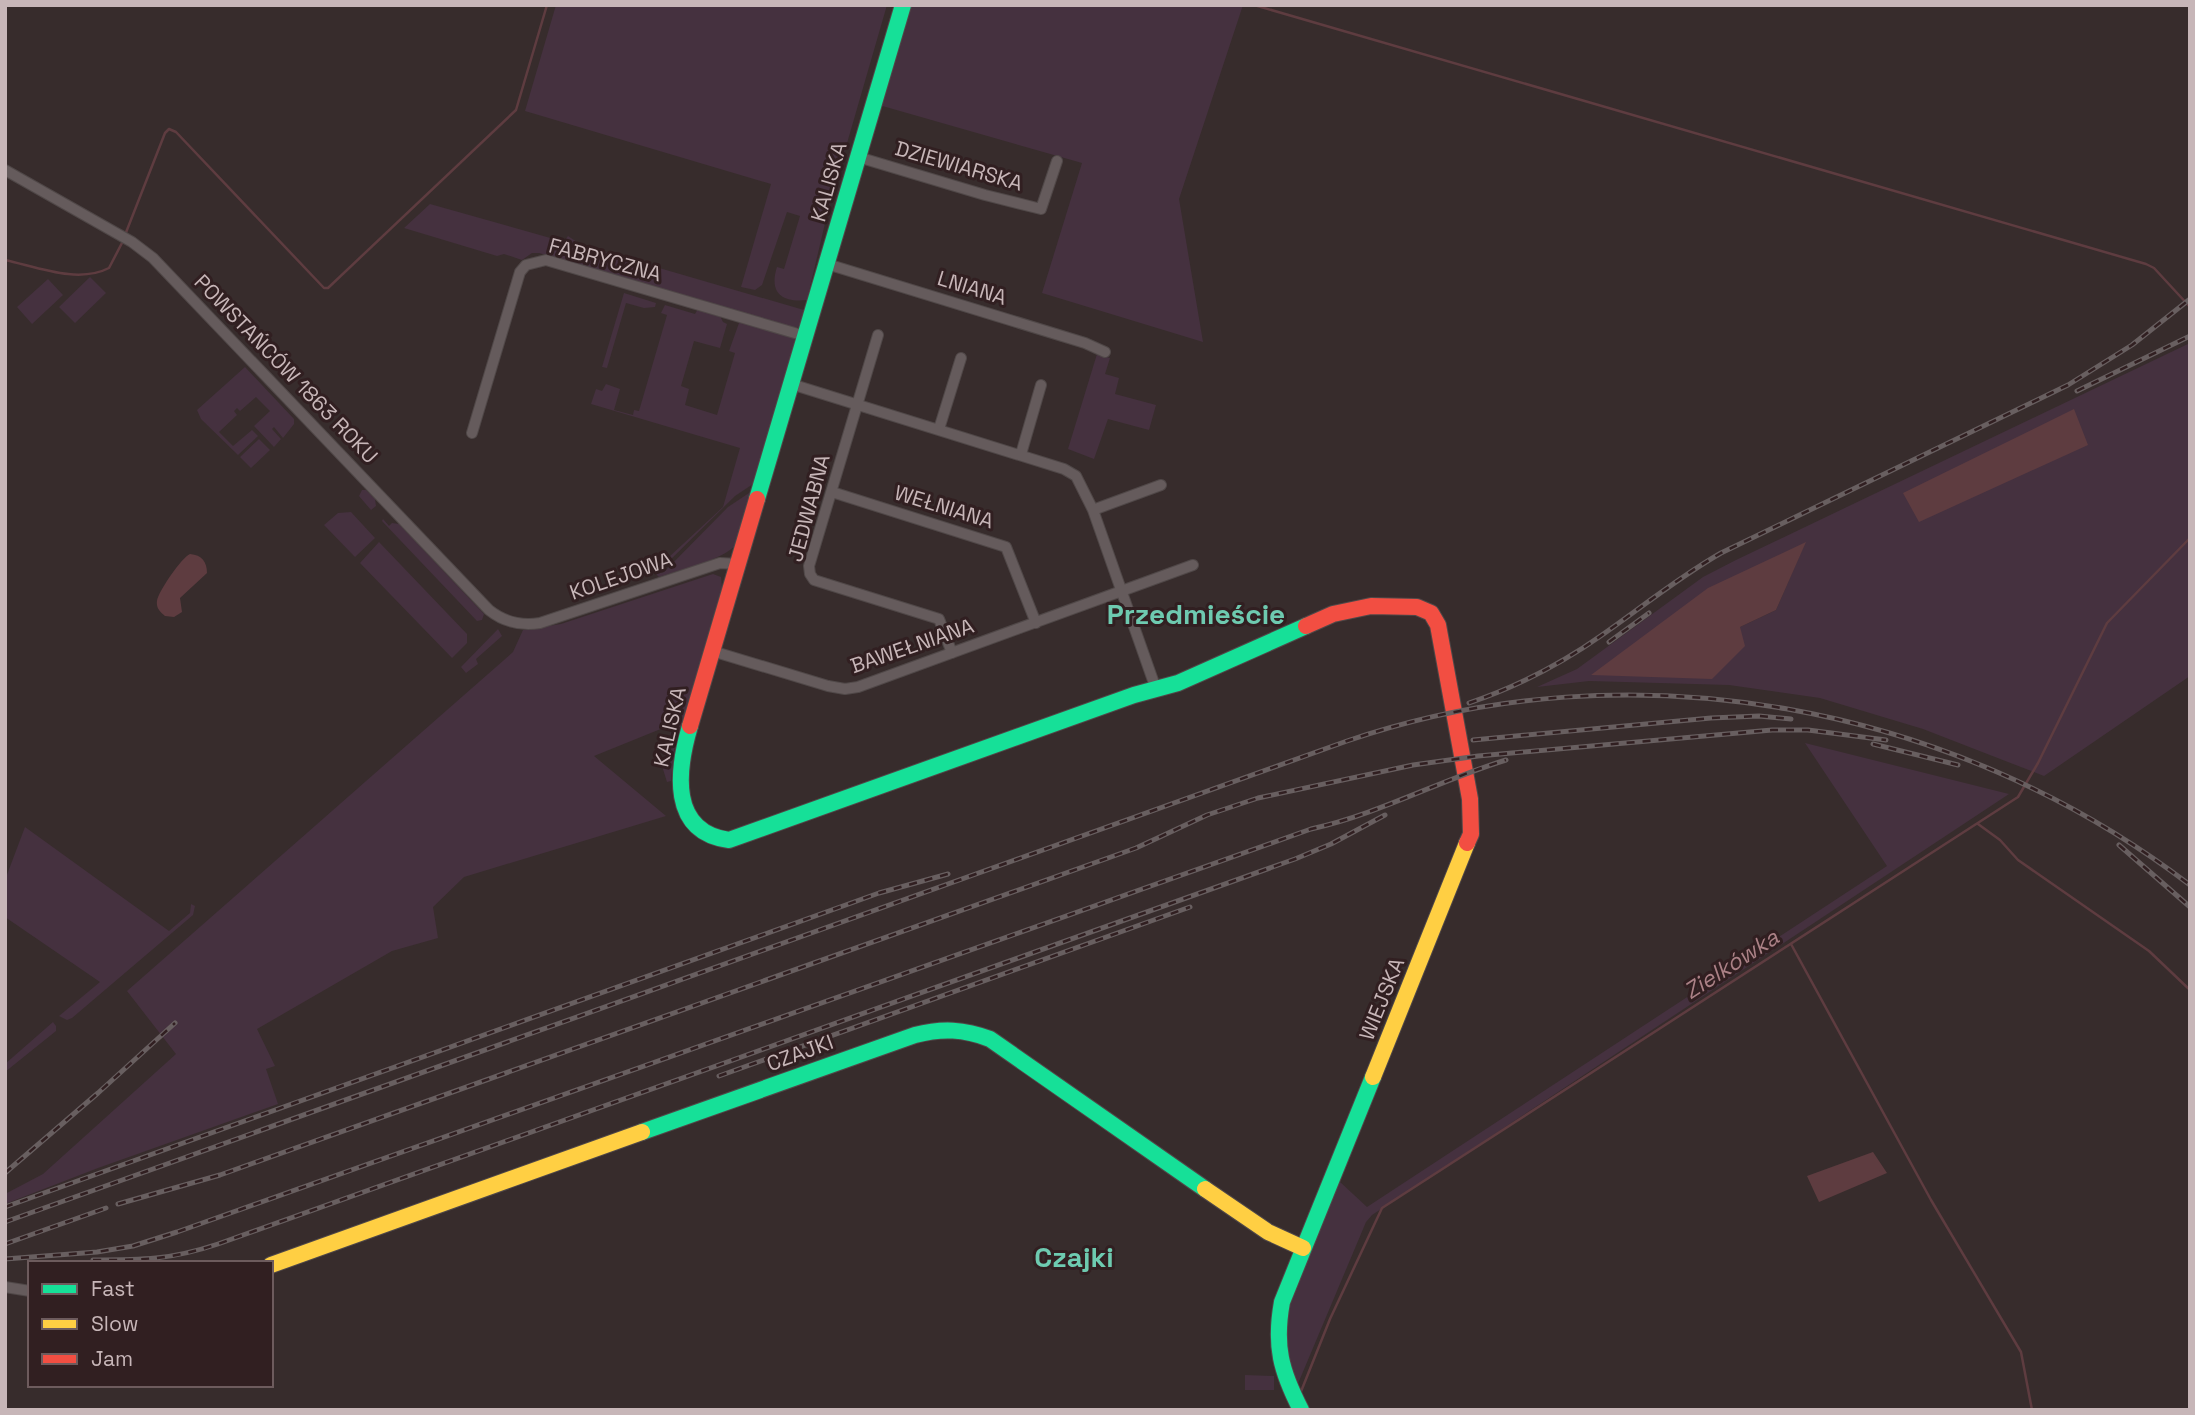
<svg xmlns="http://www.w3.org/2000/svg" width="2195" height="1415" font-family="'Space Grotesk',sans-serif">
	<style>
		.green { fill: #45313f; fill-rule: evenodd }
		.water { fill: #5e3c40 }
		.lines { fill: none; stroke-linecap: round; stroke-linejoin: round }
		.stream { stroke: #5e3c40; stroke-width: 2.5 }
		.street-casing { stroke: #504848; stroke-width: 12 }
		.fast-casing { stroke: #504848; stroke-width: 18 }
		.slow-casing { stroke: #504848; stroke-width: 18 }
		.jam-casing { stroke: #504848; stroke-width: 18 }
		.street { stroke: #655b5c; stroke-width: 10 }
		.fast { stroke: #16e098; stroke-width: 16 }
		.slow { stroke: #ffcf43; stroke-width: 16 }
		.jam { stroke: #f24e42; stroke-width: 16 }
		.rail-casing { stroke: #685f60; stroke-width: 5 }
		.rail { stroke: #311f21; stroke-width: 2.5; stroke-dasharray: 8; stroke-linecap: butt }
		.labels { text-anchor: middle; stroke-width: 6; stroke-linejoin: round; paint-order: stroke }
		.street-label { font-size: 21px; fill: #c7b6b8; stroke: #311f21 }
		.water-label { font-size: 23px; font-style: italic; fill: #ab8186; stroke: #311f21 }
		.district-label { font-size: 28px; font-weight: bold; fill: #6ecab0; stroke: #311f21 }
	</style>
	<rect width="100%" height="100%" fill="#372c2c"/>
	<path class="green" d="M556,5H887L830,202L807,300C781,303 769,292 777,267L784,269L800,216L787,212L762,285L755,290L741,287L771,184L525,111Z
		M909,5H1243L1179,199L1203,342L1042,293L1082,163L879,105Z
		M430,204L561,241L565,240L568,236L580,244L594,249L804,310L800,326L795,328L539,253H532L522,260L504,254L497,256L404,228Z
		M90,277L106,293L75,323L59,307Z
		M48,279L63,295L32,324L17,307Z
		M624,293L656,303L655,307L644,308L626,303L607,368L602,367Z
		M665,305L695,314L698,309L720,316L723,322L727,324L720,348L694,341L681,386L689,389L685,405L717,415L735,353L729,351L739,323L742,322L794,338L795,342L753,484L735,496L661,569L649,573L656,569L723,507L740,448L591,404L596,389L602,391L606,384L620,389L614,410L633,415L634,410L639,411L667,315L661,313Z
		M2190,343V676L2044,776L1923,729L1820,698L1729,685L1589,681L1537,687L1577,669L1703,577L1736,560ZM1805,543L1776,610L1740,627Z
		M1097,354L1110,358L1105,374L1119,378L1115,394L1156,405L1149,430L1108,419L1094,459L1068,449Z
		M245,367L294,419V424L283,438L274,427L272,429L281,439L274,447L254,426L270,411L256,397L240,411L237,408L234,411L237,415L219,432L233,446L252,430L258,436L238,455L201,419L197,410Z
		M259,439L270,450L251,468L240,457Z
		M362,490H366L375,499L376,506L371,510L359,496Z
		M749,493H752L737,544C721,561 682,569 659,577L656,574L664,572L728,507Z
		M351,512L375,538L355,557L324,525L338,513Z
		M383,519L389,526L392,523L399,524L484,614L482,620L477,621L382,521Z
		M379,542L467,634V643L452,658L360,563Z
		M713,574L721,577L722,587L674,751L671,781L667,782L662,766L673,724L594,756L666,816L464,877L433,907L438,938L392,951L257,1029L275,1066L266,1069L278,1104L98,1168L5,1204V1194L43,1174L176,1054L127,991L513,652L523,630L561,624Z
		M498,629L502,636L476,659L478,664L466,673L461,667Z
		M1805,743L2009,794L1372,1215L1366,1222L1297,1386L1284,1353L1286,1321L1290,1296L1309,1257L1339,1181L1367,1207L1887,866Z
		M25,827L169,931L190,913L191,904L195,906L193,915L72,1018L67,1020L59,1016L100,982L5,917V880Z
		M53,1022L56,1026V1031L5,1072V1064Z
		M1245,1375L1274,1376V1390H1245Z"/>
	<path class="water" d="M2074,409L2088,445L1919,522L1903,493Z
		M1806,542L1776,610L1740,627L1745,646L1712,679L1591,675L1708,588Z
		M190,554C202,555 207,562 207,573L180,598L182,612L174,617L165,616C160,612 156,608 157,601C158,592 182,557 190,554Z
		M1873,1152L1887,1173L1819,1202L1807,1176Z"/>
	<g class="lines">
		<path class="stream" d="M1254,5L2146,264L2154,268L2190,307
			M125,235L165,133L169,129L176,132L324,288H328L516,110L547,5
			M5,260C37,267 78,284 109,268L123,241
			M1978,824L2000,840L2018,860L2149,951L2190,990
			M1791,944L1931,1200L2021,1352L2032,1410
			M1300,1394L1330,1319L1382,1208L2018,797L2038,763L2107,623L2190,538"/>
		<g class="street-casing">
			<path id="street" d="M858,157L985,195L1041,209L1057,161
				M5,170L132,242L153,258L489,610C504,622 521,626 540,623L720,563L737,564
				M827,264L1085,343L1105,352
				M878,335L809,566L810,574L814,580L939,619L952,653
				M791,384L1064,469L1076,476L1093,510L1156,689
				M939,429L961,358
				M472,433L520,272L526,265L546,260L805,336
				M1021,454L1041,385
				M832,492L1006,547L1036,623
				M1093,510L1161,485
				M712,651L828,686L845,689L858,687L1193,565
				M5,1287L30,1291"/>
		</g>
		<g class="fast-casing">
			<path id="fast" d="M757,499L903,5
				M690,726C677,770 669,832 729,840L1134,695L1178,683L1306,626
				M642,1132L915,1035C942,1028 964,1029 990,1039L1205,1189
				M1301,1410C1281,1371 1274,1346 1282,1302L1373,1077"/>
		</g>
		<g class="slow-casing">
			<path id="slow" d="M1373,1077L1467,843
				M1205,1189L1268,1232L1303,1248
				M271,1265L642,1132"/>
		</g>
		<g class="jam-casing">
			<path id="jam" d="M1306,626L1333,614L1371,606L1417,607L1431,613L1438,625L1470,799L1471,834L1467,843
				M690,726L757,499"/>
		</g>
		<use href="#street" class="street"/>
		<use href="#fast" class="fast"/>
		<use href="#slow" class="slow"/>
		<use href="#jam" class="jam"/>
		<g class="rail-casing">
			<path id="rail" d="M2077,391L2190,336
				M1609,642L1649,613
				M1469,703C1516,687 1561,664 1602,635C1642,607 1679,577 1721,553L2068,385L2132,345L2190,299
				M1473,740L1711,718L1759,716L1791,719
				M1873,744L1958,765
				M2119,845L2190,907
				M719,1076L1190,907
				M5,1173L98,1093L175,1023
				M118,1204L220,1175L1136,848L1207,815L1258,798L1413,765L1478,756L1772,730H1808L1886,740
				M5,1207L879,893L948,874
				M5,1222L1347,741C1631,644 1953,704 2190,885
				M5,1244L106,1208
				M5,1259L97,1252L133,1246L177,1232L1311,829C1379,814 1440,780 1506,760
				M93,1260C142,1260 170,1260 218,1244L1295,859L1331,844L1385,815"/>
		</g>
		<use href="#rail" class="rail"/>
	</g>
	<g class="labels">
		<g class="street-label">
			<text transform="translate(959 166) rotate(16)" y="7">DZIEWIARSKA</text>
			<text transform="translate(829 182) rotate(-74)" y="7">KALISKA</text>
			<text transform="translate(605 260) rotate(15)" y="7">FABRYCZNA</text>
			<text transform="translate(972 288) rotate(17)" y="7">LNIANA</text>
			<text transform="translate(286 369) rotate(46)" y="7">POWSTAŃCÓW 1863 ROKU</text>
			<text transform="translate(944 507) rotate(17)" y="7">WEŁNIANA</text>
			<text transform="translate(809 508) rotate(-75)" y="7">JEDWABNA</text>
			<text transform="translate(621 576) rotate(-19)" y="7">KOLEJOWA</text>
			<text transform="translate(912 646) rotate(-19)" y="7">BAWEŁNIANA</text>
			<text transform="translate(670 727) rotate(-77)" y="7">KALISKA</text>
			<text transform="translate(1382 999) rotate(-68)" y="7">WIEJSKA</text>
			<text transform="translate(800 1053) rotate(-20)" y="7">CZAJKI</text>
		</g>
		<g class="water-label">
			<text transform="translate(1731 964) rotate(-33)" y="8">Zielkówka</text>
		</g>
		<g class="district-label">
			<text x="1196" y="624">Przedmieście</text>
			<text x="1074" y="1267">Czajki</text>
		</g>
	</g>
	<rect width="2195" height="1415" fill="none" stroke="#c7b6b8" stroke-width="14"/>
	<rect x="28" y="1261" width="245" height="126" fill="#311f21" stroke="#6d5b5d" stroke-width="2"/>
	<rect x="42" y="1284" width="35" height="10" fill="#16e098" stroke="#6d5b5d" stroke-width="2"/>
	<text x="91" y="1296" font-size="21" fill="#c7b6b8">Fast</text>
	<rect x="42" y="1319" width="35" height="10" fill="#ffcf43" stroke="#6d5b5d" stroke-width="2"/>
	<text x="91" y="1331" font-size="21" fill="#c7b6b8">Slow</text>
	<rect x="42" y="1354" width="35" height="10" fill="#f24e42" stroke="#6d5b5d" stroke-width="2"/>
	<text x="91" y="1366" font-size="21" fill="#c7b6b8">Jam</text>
</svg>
